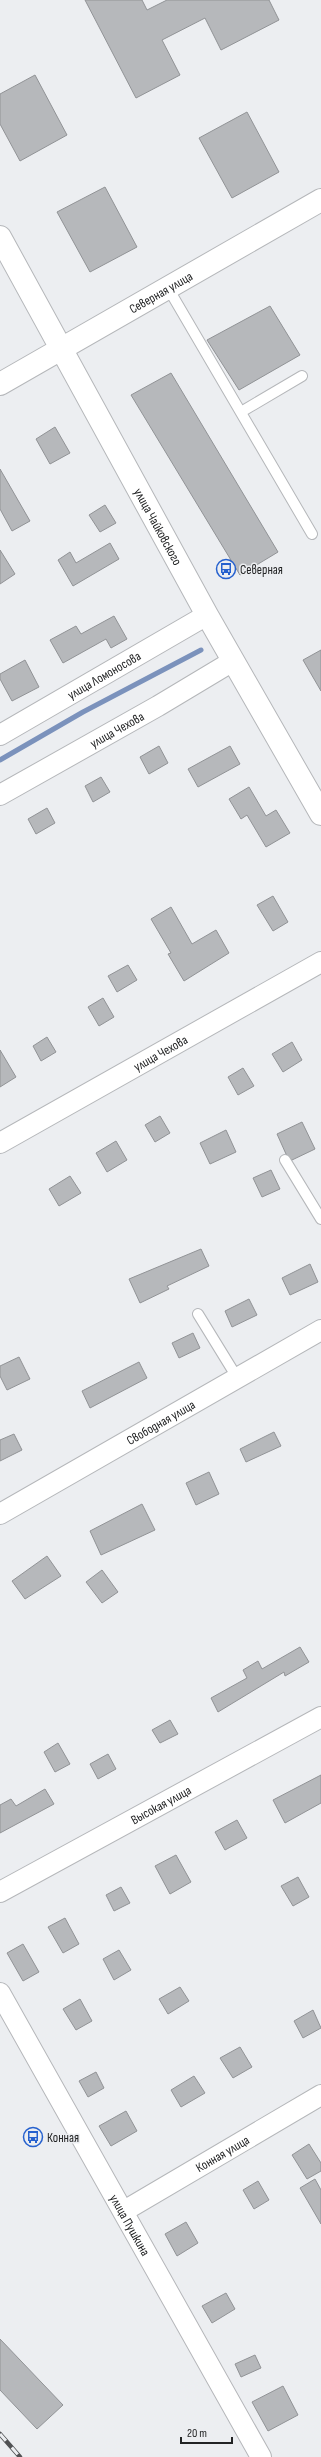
<svg xmlns="http://www.w3.org/2000/svg" width="321" height="2457" font-family="'Sofia Sans Condensed',sans-serif">
	<style>
		.lines { fill: none; stroke-linecap: round; stroke-linejoin: round }
		.stream { stroke: #7b92bc; stroke-width: 5 }
		.building { fill: #b6b8bb; stroke: #919396 }
		.lane-casing { stroke: #b5b7ba; stroke-width: 12 }
		.street-casing { stroke: #b5b7ba; stroke-width: 22 }
		.secondary-casing { stroke: #b5b7ba; stroke-width: 24 }
		.lane { stroke: #fff; stroke-width: 10 }
		.street { stroke: #fff; stroke-width: 20 }
		.secondary { stroke: #fff; stroke-width: 22 }
		.rail-casing { stroke: #515254; stroke-width: 4.5 }
		.rail { stroke: #eceef1; stroke-width: 3; stroke-dasharray: 9; stroke-linecap: butt }
		.labels { text-anchor: middle; stroke-width: 3; stroke-linejoin: round; paint-order: stroke }
		.street-label { font-size: 13px; fill: #222324; stroke: #eceef1 }
		.poi-label { font-size: 13px; fill: #222324; stroke: #eceef1; text-anchor: start }
	</style>
	<rect width="100%" height="100%" fill="#eceef1"/>
	<g class="lines">
		<path class="stream" d="M0,760L83,712L201,650"/>
	</g>
	<path class="building" d="M85,0H142L147,10L167,0H269L279,20L221,50L205,18L162,40L180,75L136,98Z
		M35,75L67,135L20,161L0,124V94Z
		M247,112L279,172L232,198L199,138Z
		M105,187L137,247L90,272L57,212Z
		M270,306L300,355L239,390L207,340Z
		M171,373L278,552L240,575L131,395Z
		M55,427L70,453L50,464L36,439Z
		M0,469L30,521L12,531L0,509Z
		M105,505L116,523L100,532L89,515Z
		M110,543L119,559L73,586L58,560L70,552L76,563Z
		M0,550L15,574L0,584Z
		M114,616L127,639L111,648L106,639L63,663L50,640L76,626L81,634Z
		M321,650V691L303,660Z
		M25,660L39,687L12,701L0,679V674Z
		M159,746L168,763L149,774L140,757Z
		M230,746L240,764L198,787L188,769Z
		M101,777L110,792L93,802L85,786Z
		M249,787L266,816L276,810L290,833L266,847L247,815L241,819L229,799Z
		M47,808L55,823L36,834L28,819Z
		M273,896L288,922L273,931L257,905Z
		M171,907L192,944L216,930L229,953L184,981L168,954L171,953L151,919Z
		M128,965L137,980L117,992L108,976Z
		M103,998L114,1017L99,1026L88,1007Z
		M47,1037L56,1052L41,1061L33,1046Z
		M292,1042L302,1060L283,1072L272,1054Z
		M0,1050L16,1077L0,1087Z
		M243,1068L254,1086L238,1095L228,1077Z
		M160,1116L170,1133L155,1142L145,1125Z
		M302,1122L315,1149L292,1160L286,1154L277,1134Z
		M226,1130L236,1152L210,1164L200,1143Z
		M116,1141L127,1160L107,1172L96,1153Z
		M271,1170L280,1189L262,1197L253,1178Z
		M70,1176L81,1193L59,1206L49,1189Z
		M201,1249L209,1266L167,1286L169,1289L140,1303L129,1279Z
		M310,1264L318,1282L290,1295L282,1278Z
		M249,1299L257,1315L232,1327L225,1311Z
		M193,1333L200,1348L179,1358L172,1343Z
		M19,1357L30,1379L7,1390L0,1376V1366Z
		M139,1362L147,1378L90,1408L82,1391Z
		M274,1432L281,1446L246,1462L240,1449Z
		M14,1434L22,1450L0,1461V1440Z
		M209,1472L219,1494L196,1505L186,1483Z
		M142,1504L155,1530L101,1555L90,1531Z
		M47,1556L61,1576L25,1599L12,1581Z
		M102,1570L118,1592L102,1603L86,1582Z
		M300,1647L309,1662L285,1676L284,1672L218,1712L211,1698L247,1678L243,1670L258,1661L262,1669Z
		M170,1720L178,1734L160,1743L152,1730Z
		M58,1743L70,1764L55,1772L44,1752Z
		M108,1754L116,1769L98,1779L90,1764Z
		M321,1775V1803L285,1823L273,1800Z
		M45,1789L54,1804L0,1833V1805L11,1799L16,1806Z
		M237,1820L247,1838L225,1850L215,1832Z
		M176,1855L191,1882L170,1894L155,1866Z
		M298,1877L309,1897L293,1906L281,1886Z
		M121,1887L130,1903L114,1911L106,1895Z
		M65,1918L79,1944L63,1953L48,1927Z
		M23,1944L39,1972L23,1981L7,1953Z
		M119,1950L131,1970L114,1980L103,1959Z
		M180,1987L189,2001L168,2014L159,1999Z
		M80,1999L92,2021L76,2030L63,2009Z
		M313,2010L321,2028L303,2038L294,2021Z
		M240,2047L252,2067L233,2078L220,2058Z
		M96,2072L104,2088L88,2097L79,2081Z
		M194,2076L205,2093L181,2107L171,2090Z
		M126,2111L137,2131L111,2146L99,2126Z
		M309,2144L321,2163V2171L307,2179L292,2155Z
		M315,2179L321,2190V2224L300,2188Z
		M258,2181L269,2200L254,2209L243,2190Z
		M186,2222L198,2243L177,2256L165,2234Z
		M226,2293L235,2309L212,2323L202,2306Z
		M0,2339L63,2405L37,2429L0,2390Z
		M255,2355L261,2368L241,2377L235,2364Z
		M283,2386L298,2415L268,2431L252,2402Z"/>
	<g class="lines">
		<g class="lane-casing">
			<path id="lane" d="M168,288L312,534
				M241,412L302,376
				M285,1160L321,1219
				M198,1314L238,1379"/>
		</g>
		<g class="street-casing">
			<g id="street">
				<path id="s1" d="M0,735L207,615"/>
				<path id="s2" d="M0,795L158,706L233,661"/>
				<path id="s3" d="M0,1143L321,962"/>
				<path id="s4" d="M0,1514L321,1330"/>
				<path id="s5" d="M0,1892L321,1717"/>
				<path id="s6" d="M0,1993L261,2457"/>
				<path id="s7" d="M124,2211L321,2095"/>
			</g>
		</g>
		<g class="secondary-casing">
			<g id="secondary">
				<path id="s8" d="M0,237L207,615L321,814"/>
				<path id="s9" d="M0,384L321,200"/>
			</g>
		</g>
		<use href="#lane" class="lane"/>
		<use href="#street" class="street"/>
		<use href="#secondary" class="secondary"/>
		<g class="rail-casing">
			<path id="rail" d="M0,2434L20,2457"/>
		</g>
		<use href="#rail" class="rail"/>
	</g>
	<defs>
		<g id="bus-ring" transform="scale(1)"><circle r="9.5" fill="#eceef1" stroke="#2661ce" stroke-width="1.5"/><path d="M-5-6H5V4H4V6H2V4H-2V6H-4V4H-5ZM-3.5-4V0h7V-4ZM-3.5 1.2v1.5H-2V1.2ZM2 1.2v1.5H3.5V1.2Z" fill="#2661ce"/></g>
	</defs>
	<g fill-rule="evenodd">
		<use href="#bus-ring" x="226" y="569"/>
		<use href="#bus-ring" x="33" y="2137"/>
	</g>
	<g class="labels">
		<g class="street-label">
			<text dy="5" stroke="none"><textPath href="#s9" startOffset="185">Северная улица</textPath></text>
			<text dy="5" stroke="none"><textPath href="#s8" startOffset="330">улица Чайковского</textPath></text>
			<text dy="5" stroke="none"><textPath href="#s1" startOffset="120">улица Ломоносова</textPath></text>
			<text dy="5" stroke="none"><textPath href="#s2" startOffset="134">улица Чехова</textPath></text>
			<text dy="5" stroke="none"><textPath href="#s3" startOffset="184">улица Чехова</textPath></text>
			<text dy="5" stroke="none"><textPath href="#s4" startOffset="185">Свободная улица</textPath></text>
			<text dy="5" stroke="none"><textPath href="#s5" startOffset="183">Высокая улица</textPath></text>
			<text dy="5" stroke="none"><textPath href="#s7" startOffset="114">Конная улица</textPath></text>
			<text dy="5" stroke="none"><textPath href="#s6" startOffset="266">улица Пушкина</textPath></text>
		</g>
		<g class="poi-label">
			<text x="240" y="574">Северная</text>
			<text x="47" y="2142">Конная</text>
		</g>
	</g>
	<path d="M181 2437v6h51v-6" fill="none" stroke="#222324" stroke-width="2"/>
	<text x="187" y="2437" font-size="12" fill="#222324" stroke="#eceef1" stroke-width="3" paint-order="stroke">20 m</text>
</svg>
